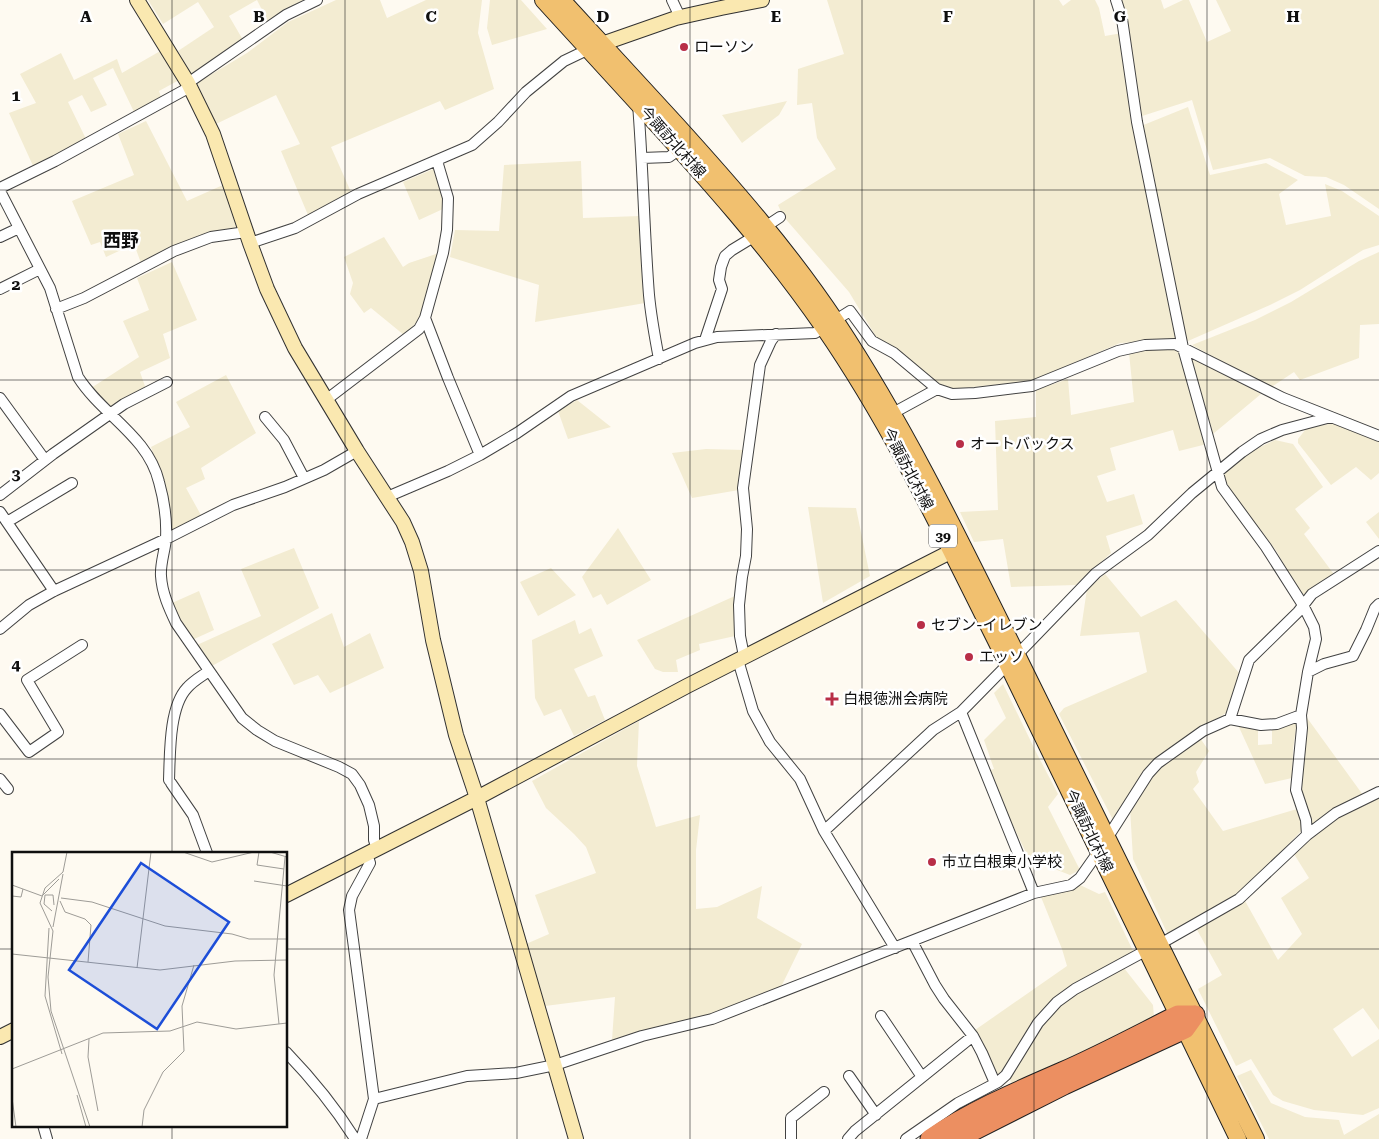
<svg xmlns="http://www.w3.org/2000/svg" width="1379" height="1139" font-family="'Roboto Serif','Noto Sans JP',serif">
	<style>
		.farmland { fill: #f3ecd2 }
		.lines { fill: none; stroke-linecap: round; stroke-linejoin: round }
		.street-casing { stroke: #424242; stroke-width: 12 }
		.secondary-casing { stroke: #313131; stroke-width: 16 }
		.primary-casing { stroke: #202020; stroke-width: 18 }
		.highway-casing { stroke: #202020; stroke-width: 21 }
		.street { stroke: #fff; stroke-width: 10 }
		.secondary { stroke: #fae8b0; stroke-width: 14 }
		.primary { stroke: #f1c06f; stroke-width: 16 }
		.highway { stroke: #ec8f61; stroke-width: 19 }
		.grid { fill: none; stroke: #0f0f0f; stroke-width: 1; stroke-opacity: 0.55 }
		.poi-dot { fill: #b82e47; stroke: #fff; stroke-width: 2 }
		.labels { text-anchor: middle; stroke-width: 5; stroke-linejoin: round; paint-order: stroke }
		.shield { fill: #fff; stroke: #575757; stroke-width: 1 }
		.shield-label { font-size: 14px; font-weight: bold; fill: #0f0f0f }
		.poi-label { font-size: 15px; fill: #0f0f0f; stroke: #fff; text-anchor: start }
		.street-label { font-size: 15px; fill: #0f0f0f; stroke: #fff }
		.quarter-label { font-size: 18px; font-weight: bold; fill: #0f0f0f; stroke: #fff }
		.inset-road { fill: none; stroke: #9e9c97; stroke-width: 1 }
		.view { fill: #1d4ed8; fill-opacity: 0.15; stroke: #1d4ed8; stroke-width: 2.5 }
		.inset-edge { fill: none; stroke: #0f0f0f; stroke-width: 2.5 }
		.grid-label { font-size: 16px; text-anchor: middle; font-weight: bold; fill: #0f0f0f; stroke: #fff; stroke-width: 5; stroke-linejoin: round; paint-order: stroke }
	</style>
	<rect width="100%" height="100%" fill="#fefaf1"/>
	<path class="farmland" d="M148,0H304L283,10L268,22L257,0L229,16L243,40L191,74L178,51L214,27L198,2L163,24Z
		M336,0H380L387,18L426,0H482L478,33L494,89L445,110L440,101L331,147L351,192L308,215L281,151L300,144L276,95L216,124L197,83L247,53L288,22Z
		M490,0H521L547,29L492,45L487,28Z
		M827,0H1059L1063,6L1071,0H1095L1099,8L1105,36L1122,33L1177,336L1173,340L1120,343L1032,381L952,389L936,382L878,340L849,292L783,216L778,205L836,169L817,138L812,103L797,105L798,69L844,54Z
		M1119,0H1161L1164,9L1183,0H1189L1207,42L1231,31L1216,0H1379V209L1344,185L1326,177L1305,176L1270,158L1213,170L1192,100L1139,117Z
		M162,50L181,79L159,91L162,100L135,114L113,68L93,78L107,105L91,112L82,95L68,102L87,141L34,168L9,113L36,103L20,74L61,53L74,80L117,59L122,73Z
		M787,101L779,115L742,143L722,115Z
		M1188,107L1210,175L1266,163L1298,180L1279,194L1286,225L1331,216L1325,184L1342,191L1379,216V245L1363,250L1300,290L1270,305L1188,341L1185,338L1141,126Z
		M146,121L187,201L223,185L238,227L172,247L141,263L134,244L106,257L100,242L91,245L72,201L134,175L118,134Z
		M581,161L583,218L640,216L645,303L535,322L539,285L450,257L455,230L499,231L504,165Z
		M436,168L444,198L443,209L419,220L403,182Z
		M384,237L403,267L409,263L439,253L419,320L404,335L371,308L364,313L350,294L353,283L344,257Z
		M1379,252V324L1360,325L1359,358L1300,380L1294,372L1270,388L1192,345L1255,320L1291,302L1359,261Z
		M172,262L197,320L163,334L170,358L140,372L146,389L113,408L91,388L139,357L123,321L149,310L137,278Z
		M1140,348H1171L1181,351L1207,444L1179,451L1173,430L1110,448L1116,470L1097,476L1107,502L1134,494L1143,524L1106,536L1111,553L1076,585L1011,587L1003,539L974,542L960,512L998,510L995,421L1036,417V390L1068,379L1071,415L1134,402L1129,353Z
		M1190,355L1261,394L1213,434Z
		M226,375L256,433L201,468L205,479L186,488L202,517L171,533L163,481L151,447L190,427L176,402Z
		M577,400L611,427L568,439L558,411Z
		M1333,423L1379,440V473L1371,480L1356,467L1331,485L1298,443V439L1306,429Z
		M1275,440L1293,444L1323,487L1295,509L1310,528L1304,534L1336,577L1305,595L1299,592L1277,552L1224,481V473L1252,451Z
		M706,449L745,450L739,490L692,498L672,453Z
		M808,507L856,508L870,576L823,603Z
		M1379,512V539L1366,522Z
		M618,528L651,580L607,605L601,594L593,598L582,577Z
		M294,548L319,608L210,667L197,645L261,616L241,569Z
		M551,568L576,595L538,616L520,582Z
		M1105,574L1141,617L1176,600L1240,674L1226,713L1167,751L1113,820L1059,714L1064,708L1147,672L1139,632L1080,636L1087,589Z
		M199,591L214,630L192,640L179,618L172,603Z
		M737,595L735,636L699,644L700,650L676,660L678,672H663L655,669L637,640Z
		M332,613L344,647L370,633L384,668L330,693L318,675L294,685L272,644Z
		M575,620L579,634L591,628L603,656L574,669L588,697L595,695L605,720L574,736L561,709L544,716L535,698L532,640Z
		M1003,684L1037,754L1058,794L1048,807L1080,870L1070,875L1029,859L987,771L994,769L984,740L1006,718L994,693Z
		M1305,715L1363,795L1311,827L1300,791Z
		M639,721L637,766L656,827L700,815L696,850V909L717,907L762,886L757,918L802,944L781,987L708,1017L647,1031L612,1040L615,997L545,1006L526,944L549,934L535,895L596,873L586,847L574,834L546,808L532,781Z
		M1297,721L1293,749L1292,778L1265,784L1238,725L1258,730V745L1272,744V730Z
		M1200,738L1209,751L1196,772L1199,782L1193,789L1223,831L1297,809L1303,829L1238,897L1168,935L1133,859L1130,808L1159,766Z
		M1379,795V1030L1363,1008L1333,1029L1352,1057L1379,1039V1108L1363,1115L1314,1110L1283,1101L1273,1095L1251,1059L1236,1066L1198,989L1222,975L1196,928L1244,899L1278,960L1302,934L1281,898L1309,878L1294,854L1312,835L1349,809Z
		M1080,885L1099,894L1105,892L1134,953L1074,986L1004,1071L997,1078L975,1030L1067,966L1062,949L1041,897Z
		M1124,968L1153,1005L1154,1017L1138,1027L1013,1086L1009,1078L1041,1022L1062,1002Z
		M1251,1070L1271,1103L1305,1117L1339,1120L1344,1135L1379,1114V1139H1269L1237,1076Z"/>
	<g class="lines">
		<g class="street-casing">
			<path id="street" d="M672,0L680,17
				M1116,0L1122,19L1137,122L1183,348L1222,487L1266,547L1303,605L1314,627L1316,639L1308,672
				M188,83L286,15L317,0
				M638,104C643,167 644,231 649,295C651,316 655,338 659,359
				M642,158L669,157L680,149
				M0,188L55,161L190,87
				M0,191L50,288L78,377C102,415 148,436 159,482C164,500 167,519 166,538C165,551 160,564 161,576C162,593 169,608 176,623L242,718L257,730L275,741L339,767L352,774L360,785L369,805L374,826V840L377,849
				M0,237L19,228
				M250,243L295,228L358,194L472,145L498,122L526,92L564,61L589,49
				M0,289L40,269
				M56,309L84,298L174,251L211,237L246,232
				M425,318L448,378L480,455
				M705,340L722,289L719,280L721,267L725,256L732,250L755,236L765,227L780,217
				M0,398L45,460
				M326,400L419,329L425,318L443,253L447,230L448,198L437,161
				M893,413L937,389
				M265,417L284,440L304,478
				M0,495L53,454L124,404L167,382
				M387,497L448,471L480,455L517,433L571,396L695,343L717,337L815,333L850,311L872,341L894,353L937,389L952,394L975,393L1032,386L1118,351L1145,345L1175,344L1283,398L1379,436
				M0,512L54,591
				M7,522L72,483
				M0,629L29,605L54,591L166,539L233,505L285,487L324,470L357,451
				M744,656L740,636L739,605L742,577L746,556L747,529L743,488L760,365L771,341L776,334
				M738,660L753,711L770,742L800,779L824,831L895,948
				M961,712L1034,893
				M0,714L29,752L58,732L27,680L82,645
				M1230,719L1261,725L1277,724L1301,715
				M0,779L8,789
				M169,780C170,754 169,707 187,688C193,681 202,676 209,671
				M171,783L193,815L207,853
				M824,831L933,730L961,712L1017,655L1096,573L1148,535L1192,493L1242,452L1261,439L1282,430L1331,417
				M1307,835L1306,820L1296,790L1302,728L1301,715L1308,672L1324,664L1353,656L1366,630L1375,608L1379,604
				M912,941L935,985L944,999L973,1036L982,1053L995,1083
				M1160,944L1239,899L1307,835L1336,813L1379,792
				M881,1016L922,1077
				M286,1052C312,1079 335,1107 355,1139
				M849,1076L876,1115
				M374,1099L467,1076L516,1073L555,1065L642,1036L712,1019L1034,893L1071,885L1080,878L1099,851L1148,774L1158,763L1203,731L1230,719L1249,660L1298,612L1312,594L1379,551
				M43,1125L47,1139
				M361,1139L374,1099L349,910L352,896L370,863L367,854
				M791,1139V1118L824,1092
				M848,1139L855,1131L973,1036
				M906,1139L958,1103L998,1082L1006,1075L1038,1023L1057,1002L1075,989L1147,950"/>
		</g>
		<g class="secondary-casing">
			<path id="secondary" d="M137,0L188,83L213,134L250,243L267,289L295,348L357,451L403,522L412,542L421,571L433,640L456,735L477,798L576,1139
				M593,47L676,18L721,8L762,0
				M286,895L477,798L687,686L960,547
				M0,1037L14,1030"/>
		</g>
		<g class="primary-casing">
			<path id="primary" d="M543,0C575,35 607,70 639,105C704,176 769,248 824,328C893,428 945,539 999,647C1080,811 1158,975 1238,1139
				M562,0C600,41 638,83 676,124C733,187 790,252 837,323C909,432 965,550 1023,667C1101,824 1178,982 1256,1139"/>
		</g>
		<g class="highway-casing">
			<path id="highway" d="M930,1139C971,1111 1016,1092 1062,1072C1101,1055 1140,1034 1178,1015H1195
				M957,1139L1064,1085L1185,1029L1195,1015"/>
		</g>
		<use href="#street" class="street"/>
		<use href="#secondary" class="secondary"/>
		<use href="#primary" class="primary"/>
		<use href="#highway" class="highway"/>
	</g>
	<path class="grid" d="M172,0V853M345,0V1139M517,0V1139M690,0V1139M862,0V1139M1034,0V1139M1207,0V1139M0,190H1379M0,380H1379M0,570H1379M0,759H1379M0,949H14M286,949H1379M172,1125V1139"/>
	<g class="poi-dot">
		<circle cx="684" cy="47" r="5"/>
		<circle cx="960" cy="444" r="5"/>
		<circle cx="921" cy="625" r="5"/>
		<circle cx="969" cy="657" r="5"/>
		<path d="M829.5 691.5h5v5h5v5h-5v5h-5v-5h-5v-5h5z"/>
		<circle cx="932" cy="862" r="5"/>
	</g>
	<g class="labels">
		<rect class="shield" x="929" y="524.5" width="28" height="23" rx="4"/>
		<g class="shield-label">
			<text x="943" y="541">39</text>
		</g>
		<g class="poi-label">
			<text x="694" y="52">ローソン</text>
			<text x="970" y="449">オートバックス</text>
			<text x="931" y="630">セブン-イレブン</text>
			<text x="979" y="662">エッソ</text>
			<text x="843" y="704">白根徳洲会病院</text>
			<text x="942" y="867">市立白根東小学校</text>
		</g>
		<g class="street-label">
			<text transform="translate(673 142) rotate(48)" y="5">今諏訪北村線</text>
			<text transform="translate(908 469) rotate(62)" y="5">今諏訪北村線</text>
			<text transform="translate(1089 831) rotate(64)" y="5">今諏訪北村線</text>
		</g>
		<g class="quarter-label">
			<text x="121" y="247">西野</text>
		</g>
	</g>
	<g transform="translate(12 852)">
		<rect width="275" height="275" fill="#fefaf1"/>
		<path class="inset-road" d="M55,0L51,20L33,36L28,51L41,79L36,125L39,159L78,275M171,0L200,10L242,0M247,0L245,13L272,17M258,0L275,5M242,29L275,34M0,33L30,44M31,43L47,27M0,44L9,45L11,37M49,46L80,50L153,74L220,82L237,87H275M48,49L53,60L73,67L79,73L76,110M40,59L32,52L33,43H41L42,53M41,75L51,22M37,76L33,144L50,202M0,102L148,118L223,109L275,108M125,116L139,0M267,172L262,123L273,5M77,187L76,205L86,259M0,217L91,181L158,179L185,170L224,177L275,171M65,243L74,275M0,246L4,275M130,275L132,258L151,220L172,199L170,154L182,113"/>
		<path class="view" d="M129,11L217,70L145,177L57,118Z"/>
		<rect width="275" height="275" class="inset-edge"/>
	</g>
	<g class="grid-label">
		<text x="86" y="22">A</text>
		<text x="259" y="22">B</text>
		<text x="431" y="22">C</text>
		<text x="603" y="22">D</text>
		<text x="776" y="22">E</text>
		<text x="948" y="22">F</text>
		<text x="1120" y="22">G</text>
		<text x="1293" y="22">H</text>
		<text x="16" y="101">1</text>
		<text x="16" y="290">2</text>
		<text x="16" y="480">3</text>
		<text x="16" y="670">4</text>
	</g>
</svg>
